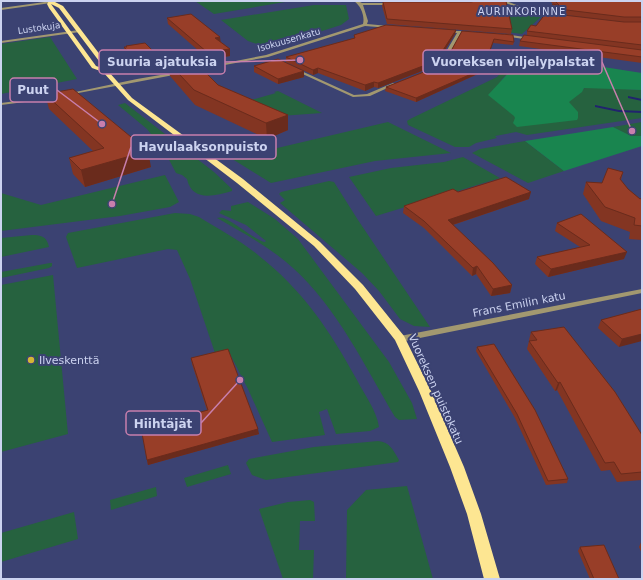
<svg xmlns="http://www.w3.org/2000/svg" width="643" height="580" font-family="'DejaVu Sans',sans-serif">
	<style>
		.green { fill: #26623f }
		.forest { fill: #19854f }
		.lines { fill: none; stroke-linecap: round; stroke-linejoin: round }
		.stream { fill: #21236e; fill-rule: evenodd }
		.minor { fill: #a29870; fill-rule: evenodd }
		.major { fill: #fde692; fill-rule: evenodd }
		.wall { fill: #833522 }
		.shaded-wall { fill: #6a2b1c }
		.building { fill: #983e28; stroke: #6a2b1c }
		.poi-dot { fill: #d4b635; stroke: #3b4272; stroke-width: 1.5 }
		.labels { text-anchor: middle; stroke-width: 4; stroke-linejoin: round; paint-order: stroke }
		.far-street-label { font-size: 9px; fill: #ccd3f0; stroke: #3b4272 }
		.far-neighbourhood-label { font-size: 10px; letter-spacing: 1px; fill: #ccd3f0; stroke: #3b4272 }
		.street-label { font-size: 11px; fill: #ccd3f0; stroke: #3b4272 }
		.poi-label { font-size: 11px; fill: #ccd3f0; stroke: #3b4272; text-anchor: start }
		.leader { fill: none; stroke: #c87fad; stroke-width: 1.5 }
		.callout-dot { fill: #c87fad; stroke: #3b4272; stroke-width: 1.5 }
		.callout { fill: #3b4272; stroke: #c87fad; stroke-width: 1.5 }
		.callout-label { font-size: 12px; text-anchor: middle; font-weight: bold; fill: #ccd3f0 }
	</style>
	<rect width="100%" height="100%" fill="#3b4272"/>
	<path class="green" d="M195,1H291L214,14Z
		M314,5H346L349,19L341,25L269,48L248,41L221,20Z
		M511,8L527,14L542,16L522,34L505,32L511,12Z
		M50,37L77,79L1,94V44Z
		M510,52L520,54L512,69L501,80L582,89L588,87L642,90V118L527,135L516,132L495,136L497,138L476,143L469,147H455L408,125L407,121L410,119L497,77L504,69Z
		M278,91L322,113L280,116L251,100L276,93L274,92Z
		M125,103L214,172L232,189V191C214,196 192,202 187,179L182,175L176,173L165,152L147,129L118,105Z
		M388,122L451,153L375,161L271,183L229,157L273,149Z
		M642,122V136H631L613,127Z
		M525,141L564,171L528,183L472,153L480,149Z
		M463,157L500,178L376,216L349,177L391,168L444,162Z
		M165,175L179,202L170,207L120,216L1,231V193L41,205Z
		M329,181L334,182L358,220L430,327L414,326L400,319L379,291L362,273L280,203L285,200L279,194L281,192Z
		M248,202L275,219L298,239L389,362L412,403L417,419L399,420L395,417C364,365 338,309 293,268C270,247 243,233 217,218C226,213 253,240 265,242L266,241L246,225L219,213L222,210L231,211V206Z
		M175,213L190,214L199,217C218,229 240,240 258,255C303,290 330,331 357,380C364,394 377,411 379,427L370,431L336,434L327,409L319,412L325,435L272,442L248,389L230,354L216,356L190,279L177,250L168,249L77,268L66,237L68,233Z
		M32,235C42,235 47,237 49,247L1,257V238Z
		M50,263H52V266L49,268L1,278V272Z
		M53,275L68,434L1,452V285Z
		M378,441C390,442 393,450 399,460L398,462L266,480L252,475L246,463L249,459L314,447Z
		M228,465L231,474L187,487L184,478Z
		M407,486L433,579H346L347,510L366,490Z
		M156,487L157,496L111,510L110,500Z
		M310,500L314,502L315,521H300L299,550H314L313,579H283L259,509L288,502Z
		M74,512L78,539L1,562V533Z"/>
	<path class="forest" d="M520,54L642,73V90L584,88L582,92L569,102L578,112V118L577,120L517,127L513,123L515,118L514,116L488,95L512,69Z
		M613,127L631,136H642V146L564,171L525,141Z"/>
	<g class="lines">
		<path class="stream" d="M628,96L642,99V101L628,98Z
			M595,105L619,110L642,111V113L619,112L595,107Z"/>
		<path class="minor" d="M52,1L51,3L1,10V8Z
			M354,1H358L362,3H392L391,5H363L368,21L367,24L389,26L390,28L365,26L268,57L192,71L190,70L266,55L363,24C365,16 361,6 354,1Z
			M501,1H506L535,12L556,16L554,17L533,14Z
			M79,30L80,32L1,43V41Z
			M448,31H460L473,33L471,34H461C453,47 445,71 427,72V70L440,62L457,33H447Z
			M504,34L531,38L533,39L531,40L503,36Z
			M297,69L354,95L367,94L393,83L396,84L370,96L353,97L296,71L295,70Z
			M178,72H179V74L68,95L66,94L137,79Z
			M54,96L56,97V98L1,105V103Z
			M642,289V293L400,342L397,341L396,339L397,337L400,336Z"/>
		<path class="major" d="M49,1H53L63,6L107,64L108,71L132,98L243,179L320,242L363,285L404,336L431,391L464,467L481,514L500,579H484L467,514L450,467L419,391L395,340L355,289L314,246L237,183L128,100L103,72L92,68L49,8L47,4ZM51,4L59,8L102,65V68L96,66Z"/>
	</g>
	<path class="wall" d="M381,1H476L470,2Z
		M550,1H642V22H623L549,13L550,8L553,4Z
		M383,2L512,29L511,34L387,24L382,6Z
		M167,18L220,41L230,49V56L208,59L168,24Z
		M624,22H642V63L519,46L520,41L527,36V31L536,26Z
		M456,30L455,34L435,66L378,88L374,87L365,91L318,73L313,75L286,62V57L354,38V35Z
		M462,31L514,42L513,45L493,43L482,72L416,102L385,91L386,87L439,66L446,60Z
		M126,46L156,54L184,59L218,85L288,115V130L267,139L195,105L170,76L169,71H166L163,67H138L125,53L124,47H126Z
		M254,66L304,77L278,84L254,72Z
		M45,94L151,167L85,187L73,174L69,158L93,151L49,109Z
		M623,172L621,180L628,189L640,199L642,198V240L629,239L630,232L601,221L583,194L586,182L602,183Z
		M458,192L529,199L453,225L512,285L510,293L491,296L476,274L472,276L424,228L403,213L404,206Z
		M557,223L624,259L548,277L535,264L537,257L580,247L555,231Z
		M642,309L619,347L598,328L601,320Z
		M531,332L642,435V480L617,482L610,470L601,471L557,390L555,391L527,349L529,341H530L529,340Z
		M477,347L568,479L567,483L546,485L515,418L476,351Z
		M191,358L259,434L148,465L147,460L207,410L192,364Z
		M642,540V554L639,547Z
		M580,547L619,579H590L578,551Z"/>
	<path class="shaded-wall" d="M456,30L455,34L435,66L378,88V83Z
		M220,37L221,44L215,38Z
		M494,39L493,43L482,72L416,102V98Z
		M230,49V56L208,59L207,52Z
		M169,65V71H166L165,66Z
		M318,68V73L313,75V70Z
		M304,71V77L278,84V79Z
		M374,82V87L365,91V85Z
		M288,115V130L267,139L266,123Z
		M148,151L151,167L85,187L81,170Z
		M531,192L529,199L446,227L448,220Z
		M627,252L624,259L548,277L551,269Z
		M477,266L476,274L472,276L473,268Z
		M512,285L510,293L491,296L493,289Z
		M642,334V341L619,347L622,339Z
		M560,382L557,390L555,391L558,383Z
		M258,429L259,434L148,465L147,460Z"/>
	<path class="building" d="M476,1H506L512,29L387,19L383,2H471Z
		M555,1H642V17H624L550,8L553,4L560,6Z
		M546,13L624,22H642V45L527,31L531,25L536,26Z
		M191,14L220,37L215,38L230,49L207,52L167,18Z
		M386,25L456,30L436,61L378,83L374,82L365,85L318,68L313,70L286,57L355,38L354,35Z
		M462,31L513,35L514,42L494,39L483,69L416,98L386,87L439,66L446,60Z
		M524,35L642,50V57L520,41Z
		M145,43L156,54L175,51L184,59L168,62L169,65L165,66L162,62L137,61L124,47H127L126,46Z
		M191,58L218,85L288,115L266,123L194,90L168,62Z
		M278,59L304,71L278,79L254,66Z
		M73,89L148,151L81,170L69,158L104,148L45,94Z
		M608,168L623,172L620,179L628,189L640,199L642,198V226L634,225L635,218L605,207L586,182L602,183Z
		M506,177L531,192L448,220L493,263L512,285L493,289L477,266L473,268L424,221L404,206L453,189L458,192Z
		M581,214L627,252L551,269L537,257L590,245L557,223Z
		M642,309V334L622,339L601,320Z
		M564,327L615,392L642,435V472L621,474L614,462L605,463L560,382L558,383L529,341L537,340L531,332Z
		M494,344L535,410L568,479L548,481L517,414L477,347Z
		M228,349L258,429L147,460L141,428L208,410L191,358Z
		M604,545L619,579H594L580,547Z"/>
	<circle class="poi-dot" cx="31" cy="360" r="4"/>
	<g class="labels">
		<g class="far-street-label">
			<text transform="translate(39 28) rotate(-8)" y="3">Lustokuja</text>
			<text transform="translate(289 40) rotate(-16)" y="3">Isokuusenkatu</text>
		</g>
		<g class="far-neighbourhood-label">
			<text x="522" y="15">AURINKORINNE</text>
		</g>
		<g class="street-label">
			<text transform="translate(519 304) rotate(-11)" y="4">Frans Emilin katu</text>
			<text transform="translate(436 389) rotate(66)" y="4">Vuoreksen puistokatu</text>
		</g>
		<g class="poi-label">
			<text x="39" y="364">Ilveskenttä</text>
		</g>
	</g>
	<path class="leader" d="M632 131L602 62M300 60L225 62M102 124L57 90M112 204L131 147M240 380L201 423"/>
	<g class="callout-dot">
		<circle cx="632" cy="131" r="4"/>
		<circle cx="300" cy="60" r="4"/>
		<circle cx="102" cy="124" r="4"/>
		<circle cx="112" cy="204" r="4"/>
		<circle cx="240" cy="380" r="4"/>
	</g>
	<g class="callout">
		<rect x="423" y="50" width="179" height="24" rx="4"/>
		<rect x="99" y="50" width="126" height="24" rx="4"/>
		<rect x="10" y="78" width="47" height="24" rx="4"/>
		<rect x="131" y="135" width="145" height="24" rx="4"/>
		<rect x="126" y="411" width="75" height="24" rx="4"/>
	</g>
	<g class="callout-label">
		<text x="513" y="66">Vuoreksen viljelypalstat</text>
		<text x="162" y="66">Suuria ajatuksia</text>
		<text x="33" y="94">Puut</text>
		<text x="203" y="151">Havulaaksonpuisto</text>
		<text x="163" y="428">Hiihtäjät</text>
	</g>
	<rect width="643" height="580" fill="none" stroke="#ccd3f0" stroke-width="4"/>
</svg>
